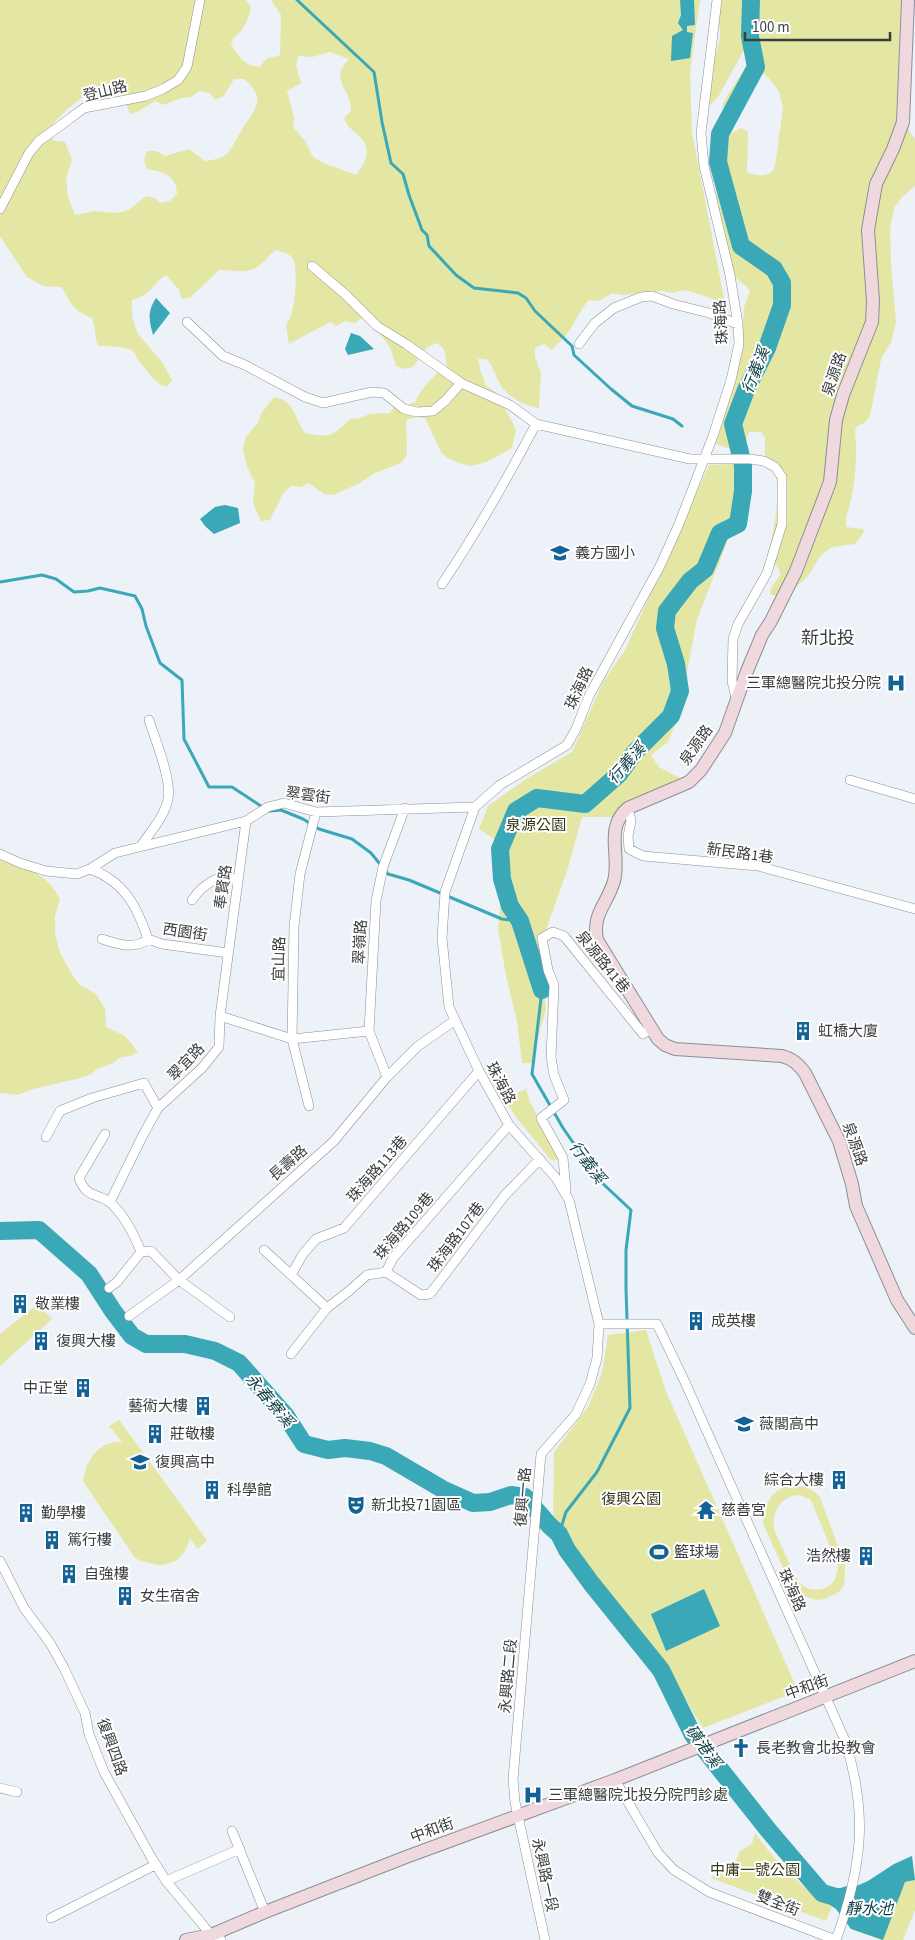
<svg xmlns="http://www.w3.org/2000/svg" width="915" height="1940" font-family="'Source Sans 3','Noto Sans TC',sans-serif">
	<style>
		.green { fill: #e3e7a3; fill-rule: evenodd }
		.water { fill: #3aa8b7 }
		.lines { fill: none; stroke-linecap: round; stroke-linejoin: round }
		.stream { stroke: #3aa8b7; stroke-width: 3 }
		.river { stroke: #3aa8b7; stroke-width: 18 }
		.street-casing { stroke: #8c8f95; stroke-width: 10 }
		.secondary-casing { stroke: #8c8f95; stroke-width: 14 }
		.street { stroke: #fff; stroke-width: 9 }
		.secondary { stroke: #efd9df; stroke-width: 12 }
		.labels { text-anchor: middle; stroke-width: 4; stroke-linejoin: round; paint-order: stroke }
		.street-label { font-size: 15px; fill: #3b3d3f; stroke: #fefefe }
		.poi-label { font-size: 15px; fill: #3b3d3f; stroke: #fefefe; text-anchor: start }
		.park-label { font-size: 15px; fill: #373817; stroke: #fefefe }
		.water-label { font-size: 16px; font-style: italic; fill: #0f4147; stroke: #fefefe }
		.quarter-label { font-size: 18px; fill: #3b3d3f; stroke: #fefefe }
	</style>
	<rect width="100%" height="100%" fill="#edf1f8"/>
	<path class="green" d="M0,0H246L251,7C250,15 246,24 241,31C236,37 234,35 231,45C241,58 242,65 260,67L266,59L280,55L281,15L271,0H700L690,71L692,133L725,303L689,291L681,290L673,293L663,291L621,295L613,293L598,301L589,300C579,311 575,323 566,335C562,341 556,344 552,350L544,344L535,348V357L541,373L539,408C525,406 507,397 500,384C495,375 494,367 486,359H478L480,369L486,386L496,392L516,429L512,448L487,462L479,464L469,466L451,460L442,454L425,418L415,417L406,420L407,455L401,463L375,473L358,484L333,495L324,494L309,483L301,487L292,486L284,492L270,520L261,521L253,503L255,483L247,467L243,449L245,438L258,423L261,414L274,397C296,401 293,417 305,433C331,438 332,437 350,419L360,418L370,414L390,413L395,406L406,405L415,402C422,388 434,374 447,366L444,349L437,343C421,348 422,356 413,367L404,369L396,366C390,340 381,335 362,318L355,323L345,321L337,326L330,322L289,344L286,325C288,322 290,318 291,315C295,305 298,268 293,259C289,253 282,252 276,250C269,254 267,259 261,264C250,275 234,270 219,270L191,297L182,299L179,290L166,275C151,284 153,295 132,300V317L138,334L162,362L172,380L167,387C155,384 147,371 139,361C137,358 135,353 133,351C130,348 103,345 98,346C94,336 96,328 92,318C70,309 73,304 61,287L43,286L27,277L0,236ZM330,52L349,59C328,80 352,89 351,111L344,118C349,130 354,130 362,139C372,150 364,165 356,175L323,163L313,157L305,141L293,127L294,118L287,91L301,83L296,66L298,56L312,57ZM234,79H244C270,101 252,111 240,133C228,152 231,158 205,161L189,149L165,156L156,151H147L144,160L147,169C163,172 177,175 177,194L170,201L161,203L154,198L146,196L130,209L122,212L113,213L95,211L75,215L68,197L66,178L72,160L65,142L55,141L47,135C52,123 63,112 74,104C80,99 84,97 88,89L98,93L123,91L120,99L127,106L130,114L139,111L155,101L163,105L181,98L191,97L199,91L210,93L215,100L224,96Z
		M714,0H901L896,123L908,129L915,139V186L902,197L894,208L890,229L891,264L896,321L892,340L881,359L870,416L864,423L857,426L855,431C857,452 856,474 852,495C850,507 845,515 846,527L863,529L864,532L855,544L832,547L821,555L808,576L794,589L778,597L770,594L771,588L781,574L769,552C774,526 787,476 765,457V437L761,432H749L744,447C733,449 725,449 715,443V439L742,344L744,307L750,292C747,283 736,282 733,273C726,253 714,202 717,182C719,166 724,148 730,134L741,128L748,132L747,173C758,175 769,179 775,167L783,108L779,91L765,74H760L755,76L737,107L727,110L722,107C732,82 754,62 760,36L755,30L718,97L710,105L707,102L714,60L720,38V28L711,18Z
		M748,463L744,515L732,530L697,619L679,715L668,742L651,755L659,767L680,778L621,806L613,817H582L567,871L548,924L541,964L546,1009L537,1041L533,1063H522L517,1021L506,976L498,929L503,873L496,840L479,829L488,806L526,779L572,752L603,682L625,650L709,465Z
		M0,860C27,868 47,873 60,899L55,916V934L60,953L74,978L80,985L96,994L105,1009L106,1027L125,1036L138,1052L130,1056L121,1057L113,1063L97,1069L90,1075L80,1078L34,1089L17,1095L0,1093Z
		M526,1089L530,1102L559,1157L557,1160L553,1161L550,1159L516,1117L504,1098Z
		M38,1304L52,1319L0,1366V1334Z
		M646,1330L665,1389L798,1691L703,1728L654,1647L553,1528L554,1452L588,1407L602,1373L608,1335Z
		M119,1420L207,1540L198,1549L190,1539L185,1551L177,1560L167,1564L159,1565L141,1561L135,1558L83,1481C86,1461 99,1440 122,1442L109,1426Z
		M785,1486C798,1485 811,1486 820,1497L845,1566V1575L844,1585L839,1592L825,1599L816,1600L801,1595L793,1589L763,1524L765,1507L773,1494ZM800,1495L811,1500L838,1566C837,1575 835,1584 825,1588C816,1591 807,1590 800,1583C793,1575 780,1541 774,1530C772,1511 780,1496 800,1495Z
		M755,1833C776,1863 800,1887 832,1907L826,1921L711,1878L734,1865L740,1851L752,1844Z
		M915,1880V1910L903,1940H882L851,1929L854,1916L905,1882Z"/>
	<path class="water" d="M680,0H694L695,25L687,26V32L693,33L690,58L671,61L672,36L683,30L678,23L681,15Z
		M156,298L170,313L153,335C149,320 147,312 156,298Z
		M351,333L360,336L374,349L348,355L345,349Z
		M225,505L238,508L240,523L214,534L205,526L200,519L215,507Z
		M704,1589L720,1626L666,1651L651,1614Z
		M912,1856L915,1880L905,1882L883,1940L851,1929L836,1909L827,1903L832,1891L840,1893L868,1881L894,1864Z"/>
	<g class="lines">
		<path class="stream" d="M297,0L374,72L382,122L391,163L403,174L409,195L422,230L427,235L429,246L456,275L474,288L518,293L526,298L535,311L572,346L574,355L611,389L632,406L673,419L682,426
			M737,463L743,465
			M0,582L42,575L56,579L74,592L88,591L100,588L135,596L142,609L146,626L160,663L182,680L184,739L209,787H232L264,808
			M270,811L281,810L303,819L319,829L352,839L371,853L388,874L409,880L502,919L520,921
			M542,990L532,1074L563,1128L599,1180L631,1210L626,1250V1289L630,1408L597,1472L566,1512L559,1534"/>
		<path class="river" d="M542,990L520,921L510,906L502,879L500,849L516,811L537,798L585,804L619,774L635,752L671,716L680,691L676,664L665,628L667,611L690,581L705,569L720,533L738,524L743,491V465L733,424L746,390L767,348L782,305V283L774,269L741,246L718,162L720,134L756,67L750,36L751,0
			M0,1231L39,1230L89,1274L113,1311L132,1336L146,1344H185L215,1351L239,1363L286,1416L304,1444L328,1450L345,1448L370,1451L386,1456L444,1490L473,1503L490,1502L511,1495L525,1497L549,1525L559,1534L567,1550L591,1583L661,1670L693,1735L769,1831L822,1893L839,1898L851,1894"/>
		<g class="street-casing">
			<path id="street" d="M0,209L29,153L39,141L68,120L84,108L146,96L163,89L178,80L187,67L200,0
				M312,266L346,295L377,326L406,344L461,383
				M187,322L223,356L245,365L305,397L323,403L372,392L384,393L404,409L417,412L433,411L445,401L461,383L510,405L536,424L690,459H750L764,461L775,467L782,477V524L767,573L738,624L733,639L732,681L736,698
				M579,344L595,323L614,308L641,297L652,296L673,304L709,313L738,324
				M442,584C477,532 507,479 536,424
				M850,780L915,799
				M628,808L631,821L628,836L629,849L643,856L758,866L915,909
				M141,846C151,831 165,816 168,799C172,780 155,739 149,720
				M0,854L20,863L46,871L77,874L90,869L115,853L246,821L268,807L284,803L316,812L475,807
				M90,869C124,881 137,906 148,939L162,944L228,953
				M192,900C201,887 222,869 237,881
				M102,939C117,944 135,950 148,939
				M220,1016L292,1039L369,1031
				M387,1077L369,1031L376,901L383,867L405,808
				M309,1106L292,1039L294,927L300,874L316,812
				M105,1134L79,1178C87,1200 99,1192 112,1204C126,1218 134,1234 141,1252
				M46,1137L60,1111L92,1098L144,1083L158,1108
				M566,1190L563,1158L541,1118L564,1100L554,1075L551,1057L554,985L548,970L542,938L553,932L564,936L643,1034L651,1029
				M110,1202L143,1135L158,1108L202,1068L219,1047L220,1016L246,821
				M264,1250L327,1308
				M386,1272L421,1295L430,1294L505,1195L540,1159
				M291,1275L303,1254L316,1239L344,1228L479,1071
				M109,1288L117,1282L141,1252L151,1251L179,1280L230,1317
				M129,1316L179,1280L334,1141L387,1077L418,1046L454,1021
				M599,1324H657L684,1380L844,1738C869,1813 862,1867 836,1940
				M291,1354L327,1308L349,1291L367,1275L386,1272L393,1258L509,1125
				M0,1561L24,1608L50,1643L64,1668L85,1713L89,1734L104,1772L151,1857L166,1881L198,1919L211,1935L221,1940
				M615,1780L658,1853L674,1870L709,1892L836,1940
				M0,1788L17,1792
				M232,1831L265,1912
				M166,1881L240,1849
				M51,1918L155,1865
				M545,1940L515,1802L513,1779L541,1454L576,1414L590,1384L597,1358L599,1324L569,1200L556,1178L509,1125L479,1071L449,1007L442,938L445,892L475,807L500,785L567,745L576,729L589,696L660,566L679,524L713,436L731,380L739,344L738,324L730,275L704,166L701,133L717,0"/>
		</g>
		<g class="secondary-casing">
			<path id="secondary" d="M908,0L903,122L893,149L876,184L868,230L873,301L872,322L843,395L836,420L830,482L796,571L771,621L762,635L747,671L725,733L701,770L689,782L628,808C604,828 621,856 614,881C607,905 592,913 597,940L658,1039L665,1045L675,1049L782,1056C793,1059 798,1064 805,1073L839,1141L852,1184L856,1206L897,1300L915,1328
				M186,1940L211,1935L265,1912L406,1857L615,1780L915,1661"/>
		</g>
		<use href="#street" class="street"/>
		<use href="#secondary" class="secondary"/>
	</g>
	<defs>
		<g id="school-bare" transform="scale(1.5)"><path d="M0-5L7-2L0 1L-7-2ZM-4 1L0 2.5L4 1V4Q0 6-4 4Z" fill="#136295" stroke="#fefefe" stroke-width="2.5" paint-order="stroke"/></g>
		<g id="hospital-bare" transform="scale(1.5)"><path d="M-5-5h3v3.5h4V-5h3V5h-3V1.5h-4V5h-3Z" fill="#136295" stroke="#fefefe" stroke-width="2.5" paint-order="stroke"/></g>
		<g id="building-bare" transform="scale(1.5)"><path d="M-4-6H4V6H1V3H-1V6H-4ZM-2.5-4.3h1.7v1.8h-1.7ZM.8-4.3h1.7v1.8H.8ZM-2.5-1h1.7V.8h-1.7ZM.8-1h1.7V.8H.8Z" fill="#136295" stroke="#fefefe" stroke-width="2.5" paint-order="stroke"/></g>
		<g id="theatre-bare" transform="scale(1.5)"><path d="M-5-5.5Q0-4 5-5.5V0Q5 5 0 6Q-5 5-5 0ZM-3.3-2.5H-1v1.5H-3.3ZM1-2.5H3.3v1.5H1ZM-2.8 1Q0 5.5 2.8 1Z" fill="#136295" stroke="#fefefe" stroke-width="2.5" paint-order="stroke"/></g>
		<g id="temple-bare" transform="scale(1.5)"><path d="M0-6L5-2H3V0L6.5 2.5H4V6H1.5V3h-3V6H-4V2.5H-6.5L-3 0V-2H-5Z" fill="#136295" stroke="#fefefe" stroke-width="2.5" paint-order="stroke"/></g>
		<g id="stadium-bare" transform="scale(1.5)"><path d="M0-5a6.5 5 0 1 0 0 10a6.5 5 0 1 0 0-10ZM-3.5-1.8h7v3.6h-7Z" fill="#136295" stroke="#fefefe" stroke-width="2.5" paint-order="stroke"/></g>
		<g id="church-bare" transform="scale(1.5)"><path d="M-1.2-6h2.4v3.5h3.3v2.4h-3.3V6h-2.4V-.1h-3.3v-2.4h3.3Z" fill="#136295" stroke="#fefefe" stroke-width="2.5" paint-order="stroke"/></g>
	</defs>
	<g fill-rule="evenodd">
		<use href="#school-bare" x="560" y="553"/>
		<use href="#hospital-bare" x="896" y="683"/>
		<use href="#building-bare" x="803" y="1031"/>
		<use href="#building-bare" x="20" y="1304"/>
		<use href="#building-bare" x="696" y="1321"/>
		<use href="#building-bare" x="41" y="1341"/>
		<use href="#building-bare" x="83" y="1388"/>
		<use href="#building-bare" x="203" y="1406"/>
		<use href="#school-bare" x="744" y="1424"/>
		<use href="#building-bare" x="155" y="1434"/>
		<use href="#school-bare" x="140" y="1462"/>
		<use href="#building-bare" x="839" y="1480"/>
		<use href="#building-bare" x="212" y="1490"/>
		<use href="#theatre-bare" x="356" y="1505"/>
		<use href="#temple-bare" x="706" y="1510"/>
		<use href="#building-bare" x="26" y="1513"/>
		<use href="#building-bare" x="52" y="1540"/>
		<use href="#stadium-bare" x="659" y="1552"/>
		<use href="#building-bare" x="866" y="1556"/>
		<use href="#building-bare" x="69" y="1574"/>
		<use href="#building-bare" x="125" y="1596"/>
		<use href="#church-bare" x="741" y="1748"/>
		<use href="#hospital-bare" x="533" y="1795"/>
	</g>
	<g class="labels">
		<g class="street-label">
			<text transform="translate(105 91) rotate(-14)" y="5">登山路</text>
			<text transform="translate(721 322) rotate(-94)" y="5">珠海路</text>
			<text transform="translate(834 374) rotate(-71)" y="5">泉源路</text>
			<text transform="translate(579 688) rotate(-65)" y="5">珠海路</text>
			<text transform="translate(696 745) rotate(-55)" y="5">泉源路</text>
			<text transform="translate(308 795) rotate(7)" y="5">翠雲街</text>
			<text transform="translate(740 853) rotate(8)" y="5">新民路1巷</text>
			<text transform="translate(223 887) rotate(-82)" y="5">奉賢路</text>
			<text transform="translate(185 932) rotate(9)" y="5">西園街</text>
			<text transform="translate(360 942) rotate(-87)" y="5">翠嶺路</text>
			<text transform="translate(279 959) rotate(-89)" y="5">宜山路</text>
			<text transform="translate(603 962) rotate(51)" y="5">泉源路41巷</text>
			<text transform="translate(186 1062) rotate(-46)" y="5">翠宜路</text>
			<text transform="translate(501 1083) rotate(62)" y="5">珠海路</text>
			<text transform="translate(855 1144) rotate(70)" y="5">泉源路</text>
			<text transform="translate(288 1163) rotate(-42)" y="5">長壽路</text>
			<text transform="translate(377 1169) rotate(-49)" y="5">珠海路113巷</text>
			<text transform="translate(404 1226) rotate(-50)" y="5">珠海路109巷</text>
			<text transform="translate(456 1237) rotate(-53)" y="5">珠海路107巷</text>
			<text transform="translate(523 1497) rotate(-85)" y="5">復興一路</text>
			<text transform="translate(792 1590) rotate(66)" y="5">珠海路</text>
			<text transform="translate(508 1676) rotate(-85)" y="5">永興路二段</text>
			<text transform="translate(807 1687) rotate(-20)" y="5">中和街</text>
			<text transform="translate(112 1747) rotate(70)" y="5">復興四路</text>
			<text transform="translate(432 1830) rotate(-20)" y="5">中和街</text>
			<text transform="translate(545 1875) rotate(78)" y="5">永興路一段</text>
			<text transform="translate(778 1903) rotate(21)" y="5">雙全街</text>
		</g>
		<g class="poi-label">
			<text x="575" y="558">義方國小</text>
			<text x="881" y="688" text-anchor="end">三軍總醫院北投分院</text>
			<text x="818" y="1036">虹橋大廈</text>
			<text x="35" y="1309">敬業樓</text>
			<text x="711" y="1326">成英樓</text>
			<text x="56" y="1346">復興大樓</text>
			<text x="68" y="1393" text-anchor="end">中正堂</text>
			<text x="188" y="1411" text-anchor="end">藝術大樓</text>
			<text x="759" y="1429">薇閣高中</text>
			<text x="170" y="1439">莊敬樓</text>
			<text x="155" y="1467">復興高中</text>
			<text x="824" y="1485" text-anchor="end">綜合大樓</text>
			<text x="227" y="1495">科學館</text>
			<text x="371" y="1510">新北投71園區</text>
			<text x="721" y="1515">慈善宮</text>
			<text x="41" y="1518">勤學樓</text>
			<text x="67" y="1545">篤行樓</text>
			<text x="674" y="1557">籃球場</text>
			<text x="851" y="1561" text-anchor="end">浩然樓</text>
			<text x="84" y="1579">自強樓</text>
			<text x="140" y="1601">女生宿舍</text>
			<text x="756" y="1753">長老教會北投教會</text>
			<text x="548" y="1800">三軍總醫院北投分院門診處</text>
		</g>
		<g class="park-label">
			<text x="536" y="830">泉源公園</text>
			<text x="631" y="1504">復興公園</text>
			<text x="755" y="1875">中庸一號公園</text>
		</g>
		<g class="water-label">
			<text transform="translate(755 370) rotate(-68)" y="6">行義溪</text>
			<text transform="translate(626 763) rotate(-48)" y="6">行義溪</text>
			<text transform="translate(588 1162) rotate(53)" y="6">行義溪</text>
			<text transform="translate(270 1400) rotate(50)" y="6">永春寮溪</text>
			<text transform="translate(704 1746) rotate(54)" y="6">磺港溪</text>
			<text x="869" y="1914">靜水池</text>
		</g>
		<g class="quarter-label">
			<text x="828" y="644">新北投</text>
		</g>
	</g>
	<path d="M745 32v8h145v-8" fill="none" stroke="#3b3d3f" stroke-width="2.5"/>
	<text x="752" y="32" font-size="15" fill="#3b3d3f" stroke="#fefefe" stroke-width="4" paint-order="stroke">100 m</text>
</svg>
